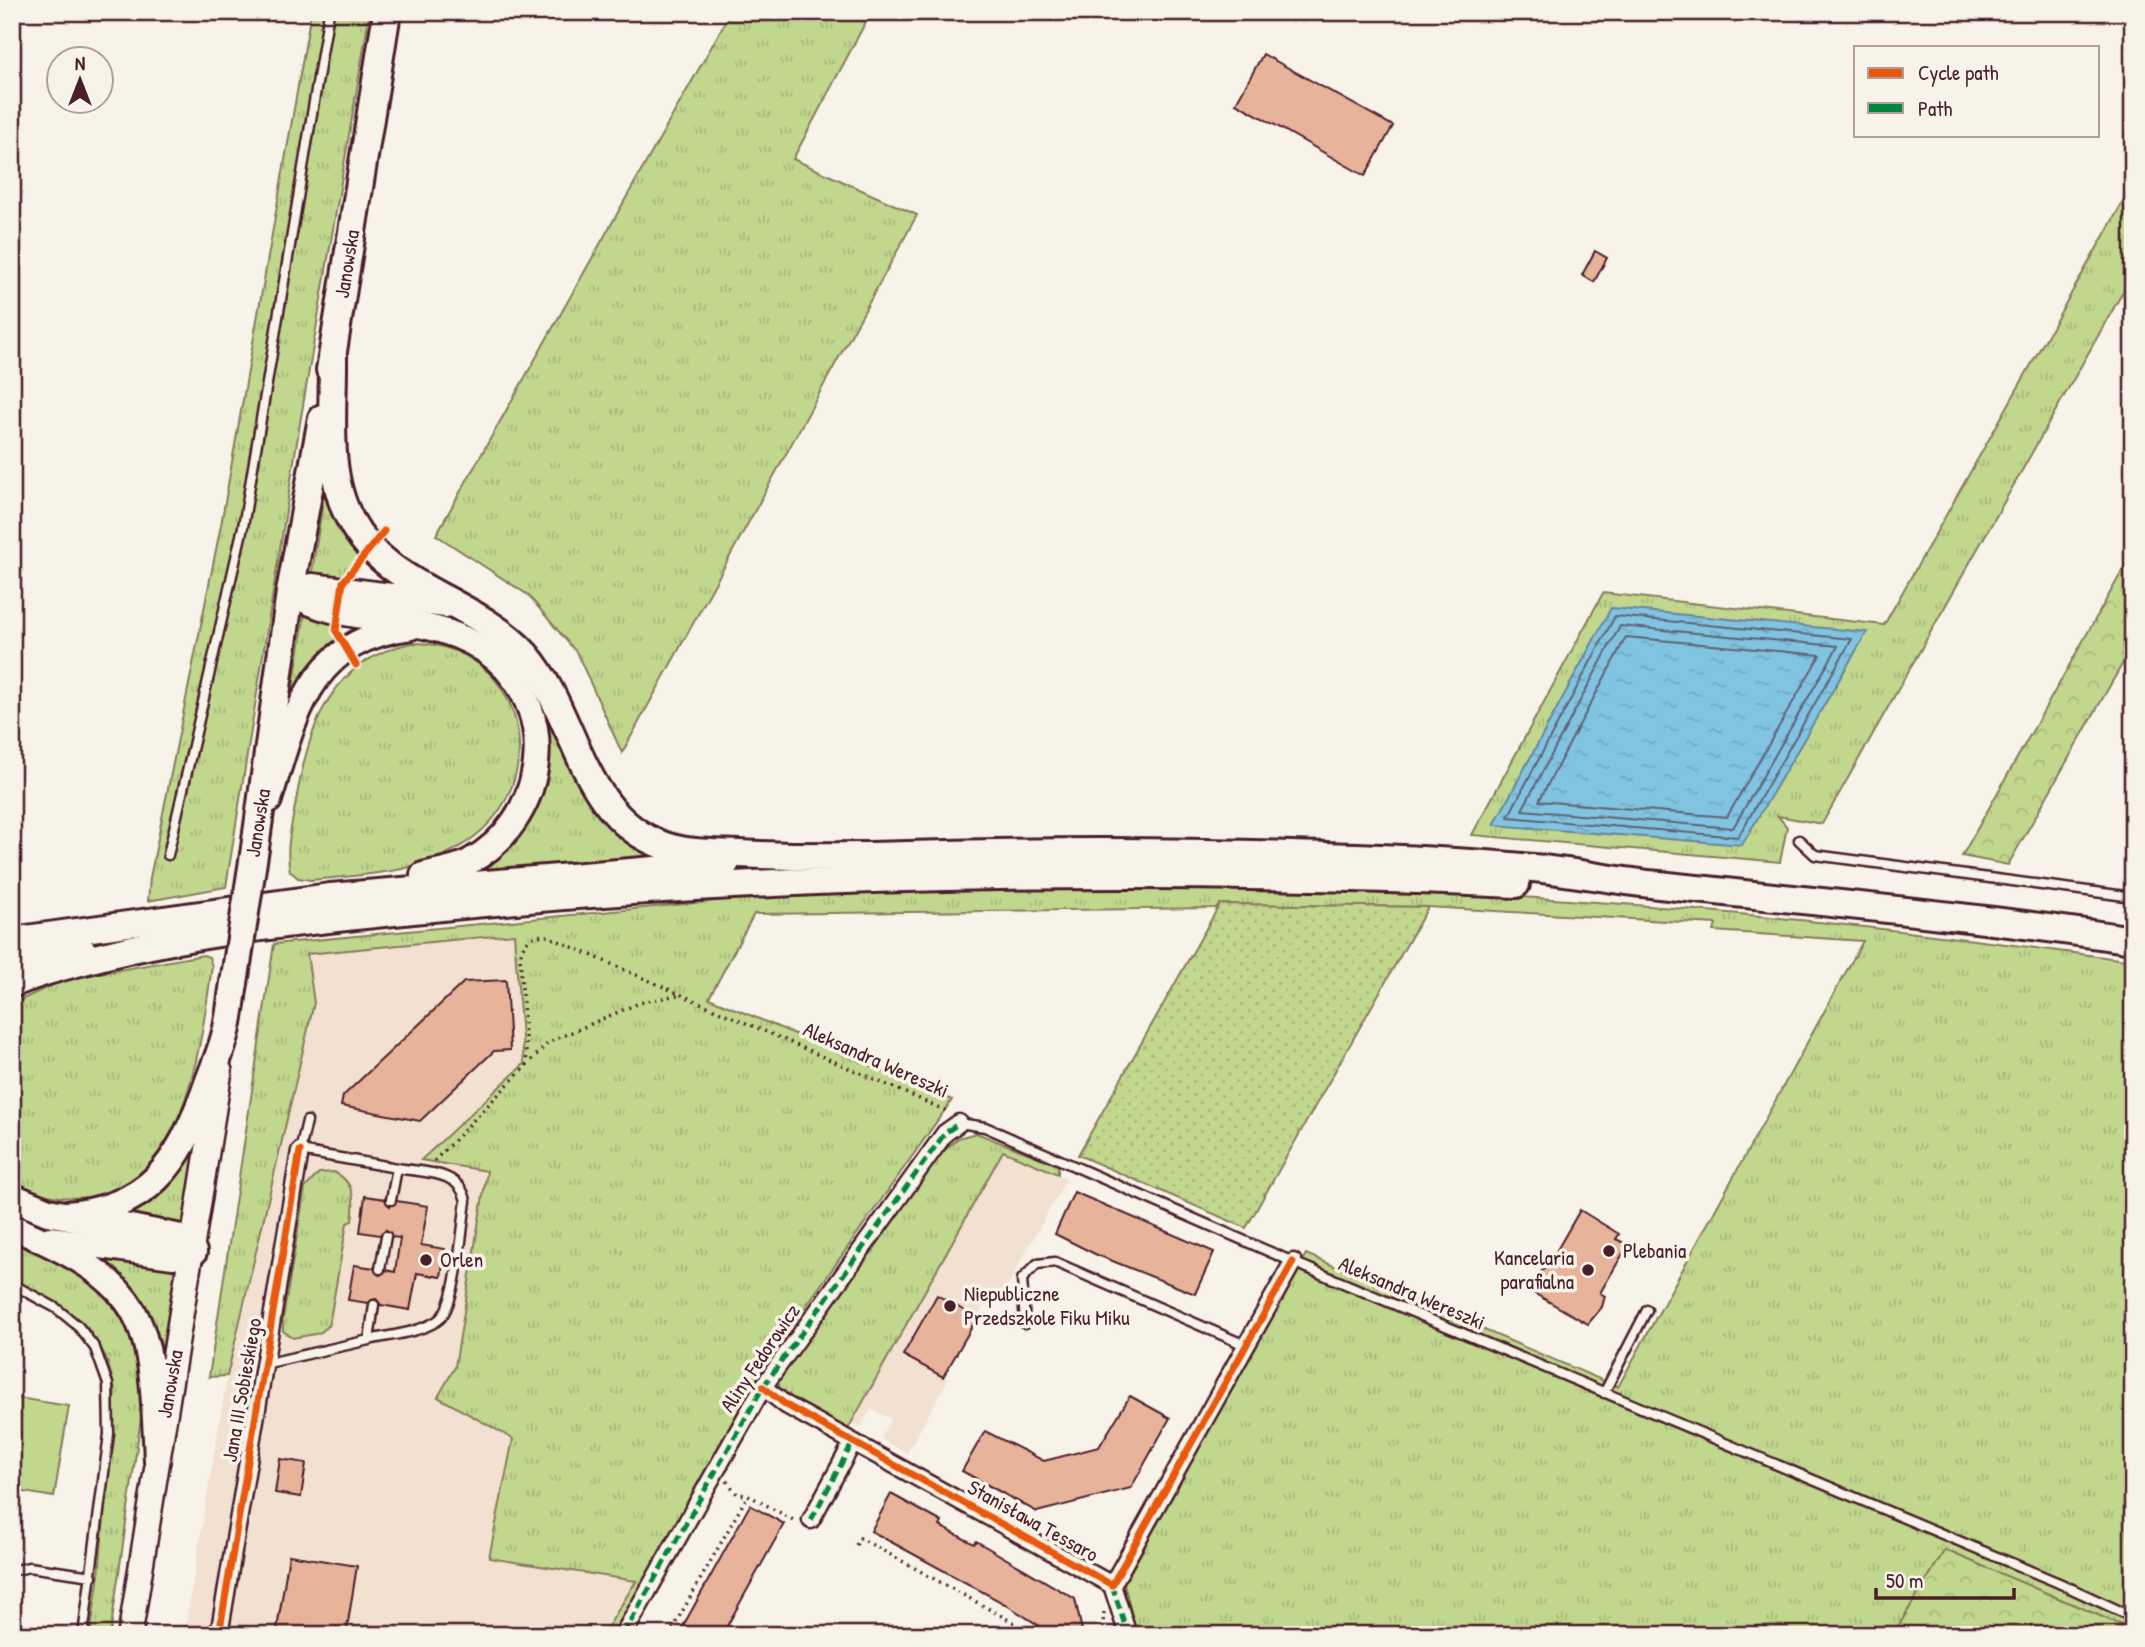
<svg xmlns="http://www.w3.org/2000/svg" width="2145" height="1647" font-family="'Patrick Hand',sans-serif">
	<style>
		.built { fill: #f2e0d1 }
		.grass { fill: url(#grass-tufts); stroke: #867b5c; stroke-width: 2 }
		.forest { fill: url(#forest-crowns); stroke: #867b5c; stroke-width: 2 }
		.park { fill: url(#park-dots); stroke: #867b5c; stroke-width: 2 }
		.pitch { fill: #c1d78d; stroke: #867b5c; stroke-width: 2 }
		.water { fill: url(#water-ripples); stroke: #6b8299; stroke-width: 2 }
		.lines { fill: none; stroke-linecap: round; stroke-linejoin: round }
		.shore { stroke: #606174; stroke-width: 2 }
		.building { fill: #e7b39a; stroke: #4a1f2b; stroke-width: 2 }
		.service-casing { stroke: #4a1f2b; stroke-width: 13 }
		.minor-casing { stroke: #4a1f2b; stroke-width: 21 }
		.secondary-casing { stroke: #4a1f2b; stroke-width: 28 }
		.primary-casing { stroke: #4a1f2b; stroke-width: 30 }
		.trunk-casing { stroke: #4a1f2b; stroke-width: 32 }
		.path { stroke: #4a1f2b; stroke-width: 3.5; stroke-dasharray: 2 5; stroke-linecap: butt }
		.service { stroke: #f7f3e8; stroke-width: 8 }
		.minor { stroke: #f7f3e8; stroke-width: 16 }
		.secondary { stroke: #f7f3e8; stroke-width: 23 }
		.primary { stroke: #f7f3e8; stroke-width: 24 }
		.trunk { stroke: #f7f3e8; stroke-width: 26 }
		.trunk-bridge-casing { stroke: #4a1f2b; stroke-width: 32; stroke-linecap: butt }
		.trunk-bridge { stroke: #f7f3e8; stroke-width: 26 }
		.quiet { stroke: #00873e; stroke-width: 5; stroke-dasharray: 10 5; stroke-linecap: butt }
		.cycleway-casing { stroke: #f7f3e8; stroke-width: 11 }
		.cycleway { stroke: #e8590c; stroke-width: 7 }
		.poi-dot { fill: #4a1f2b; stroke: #f7f3e8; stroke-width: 2.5 }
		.labels { text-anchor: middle; stroke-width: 7; stroke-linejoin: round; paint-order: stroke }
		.street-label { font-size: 21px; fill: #4a1f2b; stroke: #f7f3e8 }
		.poi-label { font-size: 21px; fill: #4a1f2b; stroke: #f7f3e8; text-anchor: start }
	</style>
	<defs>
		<pattern id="grass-tufts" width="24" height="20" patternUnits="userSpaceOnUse" patternTransform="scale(1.75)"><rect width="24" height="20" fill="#c1d78d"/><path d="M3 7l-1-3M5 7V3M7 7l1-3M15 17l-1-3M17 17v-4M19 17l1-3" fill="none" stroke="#a7b87a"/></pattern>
		<pattern id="forest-crowns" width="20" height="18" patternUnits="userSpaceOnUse" patternTransform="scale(1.75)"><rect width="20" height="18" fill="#c1d78d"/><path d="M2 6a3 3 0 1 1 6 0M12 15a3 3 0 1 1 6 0" fill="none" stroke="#a7b87a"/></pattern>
		<pattern id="park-dots" width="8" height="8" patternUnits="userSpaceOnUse" patternTransform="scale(1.75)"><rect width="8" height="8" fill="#c1d78d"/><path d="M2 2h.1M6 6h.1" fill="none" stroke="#a7b87a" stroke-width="1.8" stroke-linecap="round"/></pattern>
		<pattern id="water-ripples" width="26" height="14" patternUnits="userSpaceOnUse" patternTransform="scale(1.75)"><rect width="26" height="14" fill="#81c4e2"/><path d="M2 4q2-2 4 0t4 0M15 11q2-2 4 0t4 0" fill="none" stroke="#71a8c2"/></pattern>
	</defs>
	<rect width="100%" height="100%" fill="#f7f3e8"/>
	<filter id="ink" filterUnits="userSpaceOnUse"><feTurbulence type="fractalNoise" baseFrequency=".0143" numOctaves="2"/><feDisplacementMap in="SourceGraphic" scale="14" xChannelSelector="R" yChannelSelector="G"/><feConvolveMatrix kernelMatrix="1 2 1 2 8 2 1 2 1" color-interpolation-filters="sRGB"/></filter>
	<g filter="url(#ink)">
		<path class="built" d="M514,934L524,1064L422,1159L487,1171L455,1367L438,1397L513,1439L489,1558L636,1581L603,1635H184L227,1376L314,1003L306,954Z
			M1003,1151L1067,1178L1006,1288L990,1294L944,1377L948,1379L907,1453L881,1439L891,1419L871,1409L861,1427L852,1423Z"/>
		<path class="grass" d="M311,12H370L300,423L226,887L148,901L150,878L221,525Z
			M731,12H871L793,159L917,215L622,753L577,653L528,595L436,535Z
			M2133,184V274L1822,824L1778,816L1787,827L1780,862L1472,835L1603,593L1884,625Z
			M325,489L361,554L339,582L311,578Z
			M358,600L451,616L508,648L554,720L668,858L471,874L498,856L524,826L525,677Z
			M305,612L333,617V632L339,642L312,667L292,695Z
			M412,643C520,643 556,773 474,837C426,874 368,874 311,880L298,878L290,871C285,848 292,824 296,801C309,727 329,660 412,643Z
			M940,886C1076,887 1213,886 1349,890C1611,896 1873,925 2133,961V1630L1945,1550L1893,1635H1137L1124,1584L1306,1254L1618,1387L1863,941L1714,931L1716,924L1428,907L1220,904L1216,908L754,914L709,998L952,1100L765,1364L614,1635H603L636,1581L489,1558L513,1439L438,1397L455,1367L487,1171L421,1160L524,1064L514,934L307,954L314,1003L227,1376L209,1377L274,944L817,891Z
			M203,955L209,957L212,966C201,1043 186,1186 88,1197C62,1200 34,1195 12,1179V1004L63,980Z
			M976,1133L1058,1165V1174L1003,1151L848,1429L780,1391L778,1378L925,1169L958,1138Z
			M197,1135L182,1229L110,1219Z
			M334,1172C355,1182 355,1201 352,1221L347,1223L329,1325L320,1333L293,1338L283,1331V1318L305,1188L319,1173Z
			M12,1237L105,1290L130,1324L144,1397L110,1635H90L99,1575L115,1389L106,1357L87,1327L67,1310L12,1279Z
			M78,1249L176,1264L161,1356C148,1298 120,1285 78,1249Z"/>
		<path class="forest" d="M2133,552V645L2008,865L1962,856Z
			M1945,1550L2133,1630V1635H1893Z"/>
		<path class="park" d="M1220,904L1428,907L1246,1228L1078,1155Z"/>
		<path class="pitch" d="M12,1397L69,1406L54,1497L12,1490Z"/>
		<path class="water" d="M1611,608L1867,632L1742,845L1494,825Z"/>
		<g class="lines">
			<path class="shore" d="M1615,616L1852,639L1738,837L1508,817Z
				M1620,626L1838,646L1733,828L1522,810Z
				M1626,637L1820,655L1727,817L1539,801Z"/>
		</g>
		<path class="building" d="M1263,54L1393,126L1365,176L1236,103Z
			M1595,251L1607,258L1594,282L1582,275Z
			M506,980L510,1050L494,1051L420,1121L341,1106L343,1096L464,982Z
			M1074,1192L1214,1252L1195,1294L1095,1254L1055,1234Z
			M365,1196L385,1199L390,1206L397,1201L428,1206L421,1245L445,1249L441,1277L417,1273L410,1310L381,1305L376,1299L368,1303L348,1300L354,1265L374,1268L380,1275L386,1270L395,1272L400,1238L392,1237L386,1230L380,1235L360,1232Z
			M1580,1210L1619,1234L1616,1239L1628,1245L1600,1293L1605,1296L1602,1307L1588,1324L1532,1292L1537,1276L1549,1264Z
			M937,1295L977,1318L943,1377L903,1355Z
			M1130,1396L1170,1418L1131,1488L1037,1512L962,1471L985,1431L1044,1461L1099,1447Z
			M280,1459L306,1463L301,1497L275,1493Z
			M891,1494L942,1522L940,1526L974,1544L976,1541L1075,1599L1083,1635H1043L1041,1627L1005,1604L871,1531Z
			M750,1505L784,1524L722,1635H678Z
			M289,1555L357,1566L346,1635H276Z"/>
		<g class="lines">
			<g class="service-casing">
				<path id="service" d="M1799,840L1815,855L2133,897
					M168,855L243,527L329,12
					M307,1121L300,1151L397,1168L391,1200
					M959,1123L985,1127L1293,1262L2059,1583L2133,1617
					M380,1269L386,1236
					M12,1284L56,1308L78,1326L95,1348L108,1384L109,1434L83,1635
					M1025,1324L1022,1279L1037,1264L1055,1262L1245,1345
					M369,1340C390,1335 418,1333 437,1321C457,1309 462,1226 466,1201C460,1170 424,1173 397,1168
					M264,1364L369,1340L374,1305
					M1604,1393L1647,1310
					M12,1571L29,1567L92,1576"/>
			</g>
			<g class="minor-casing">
				<path id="minor" d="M763,1387L786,1405L1112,1585L1293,1262
					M811,1520L853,1442
					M1112,1585L1128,1635
					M219,1635L300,1151
					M623,1635L763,1387L945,1133L959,1123"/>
			</g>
			<g class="secondary-casing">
				<path id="secondary" d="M130,1635L220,1071"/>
			</g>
			<g class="primary-casing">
				<path id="primary" d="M290,592C345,630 436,607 496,659C562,717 544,821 469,862C456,869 438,871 423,875
					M269,800C295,716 308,640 411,627
					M12,940L330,896L727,863
					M12,962L84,951
					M12,1227C151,1286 151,1320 157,1461
					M50,1239L173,1256L193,1252"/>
			</g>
			<g class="trunk-casing">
				<path id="trunk" d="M333,355C334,408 324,473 351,521C387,589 477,600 526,655C577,714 580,818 665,846C689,854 715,853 739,854C796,857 851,857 908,855C1007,852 1106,851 1205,853C1314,855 1424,858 1533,868C1575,872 1617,881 1659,885C1817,902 1975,916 2133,940
					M330,370L387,12
					M290,592L312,587L446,604
					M255,848L290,592L322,418
					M12,984C40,971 70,965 99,957C193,933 288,923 384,913C760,872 1138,867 1516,884
					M12,1197L48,1212L176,1237L193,1252
					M66,1215C148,1209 178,1165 205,1092C211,1074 220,1055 225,1036C230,1019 231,1000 234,983"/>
			</g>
			<path class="path" d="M527,1066L520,957C524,941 529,937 545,935L949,1112
				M434,1161L549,1042L639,1003L682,994
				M727,1481L737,1494L748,1495
				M856,1545L860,1538L1018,1625L1028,1635
				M669,1635L748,1495L795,1521
				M1102,1635L1104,1612"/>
			<use href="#service" class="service"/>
			<use href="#minor" class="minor"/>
			<use href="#secondary" class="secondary"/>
			<use href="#primary" class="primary"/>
			<use href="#trunk" class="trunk"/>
			<g class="trunk-bridge-casing">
				<path id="trunk-bridge" d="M234,983L255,848"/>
			</g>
			<use href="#trunk-bridge" class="trunk-bridge"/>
			<path class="quiet" d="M811,1520L853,1442
				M1112,1585L1128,1635
				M623,1635L763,1387L945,1133L959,1123"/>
			<g class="cycleway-casing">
				<path id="cycleway" d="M356,665L336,631L343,582L384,531
					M763,1387L786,1405L1112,1585L1293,1262
					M219,1635L300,1151"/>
			</g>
			<use href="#cycleway" class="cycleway"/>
		</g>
	</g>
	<g class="poi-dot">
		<circle cx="1609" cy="1251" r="7"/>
		<circle cx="426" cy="1260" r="7"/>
		<circle cx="1588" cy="1270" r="7"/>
		<circle cx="950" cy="1306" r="7"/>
	</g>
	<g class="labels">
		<g class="street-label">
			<text transform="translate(347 264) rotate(-81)" y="7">Janowska</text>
			<text transform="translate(258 823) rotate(-81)" y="7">Janowska</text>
			<text transform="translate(876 1060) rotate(24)" y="7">Aleksandra Wereszki</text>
			<text transform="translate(1412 1293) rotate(23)" y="7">Aleksandra Wereszki</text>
			<text transform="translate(760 1358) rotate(-56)" y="7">Aliny Fedorowicz</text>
			<text transform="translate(170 1384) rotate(-80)" y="7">Janowska</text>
			<text transform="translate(242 1390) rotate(-80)" y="7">Jana III Sobieskiego</text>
			<text transform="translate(1033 1521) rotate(29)" y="7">Stanisława Tessaro</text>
		</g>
		<g class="poi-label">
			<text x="1623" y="1258">Plebania</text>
			<text x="1574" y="1265" text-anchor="end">Kancelaria<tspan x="1574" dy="24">parafialna</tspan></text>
			<text x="440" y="1267">Orlen</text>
			<text x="964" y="1301">Niepubliczne<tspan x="964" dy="24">Przedszkole Fiku Miku</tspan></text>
		</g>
	</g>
	<rect width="2145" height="1647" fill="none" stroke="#f7f3e8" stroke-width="42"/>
	<rect x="21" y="21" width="2103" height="1605" fill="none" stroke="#4a1f2b" stroke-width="2.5" filter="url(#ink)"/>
	<rect x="1854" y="46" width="245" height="91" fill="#f7f3e8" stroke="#b29e9c" stroke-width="2"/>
	<rect x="1868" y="68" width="35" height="10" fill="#e8590c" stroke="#b29e9c" stroke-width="2"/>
	<text x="1918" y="80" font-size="21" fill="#4a1f2b">Cycle path</text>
	<rect x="1868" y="103" width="35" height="10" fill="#00873e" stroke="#b29e9c" stroke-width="2"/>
	<text x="1918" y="116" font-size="21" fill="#4a1f2b">Path</text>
	<g transform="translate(80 80)"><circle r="33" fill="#f7f3e8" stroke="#b29e9c" stroke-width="2"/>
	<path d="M0-5L12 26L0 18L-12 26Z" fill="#4a1f2b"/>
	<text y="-10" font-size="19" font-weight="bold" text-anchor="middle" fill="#4a1f2b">N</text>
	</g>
	<path d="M1876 1588v10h138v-10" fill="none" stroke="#4a1f2b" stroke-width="3.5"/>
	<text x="1886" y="1588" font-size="21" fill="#4a1f2b" stroke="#f7f3e8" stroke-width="5" paint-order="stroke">50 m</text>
</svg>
